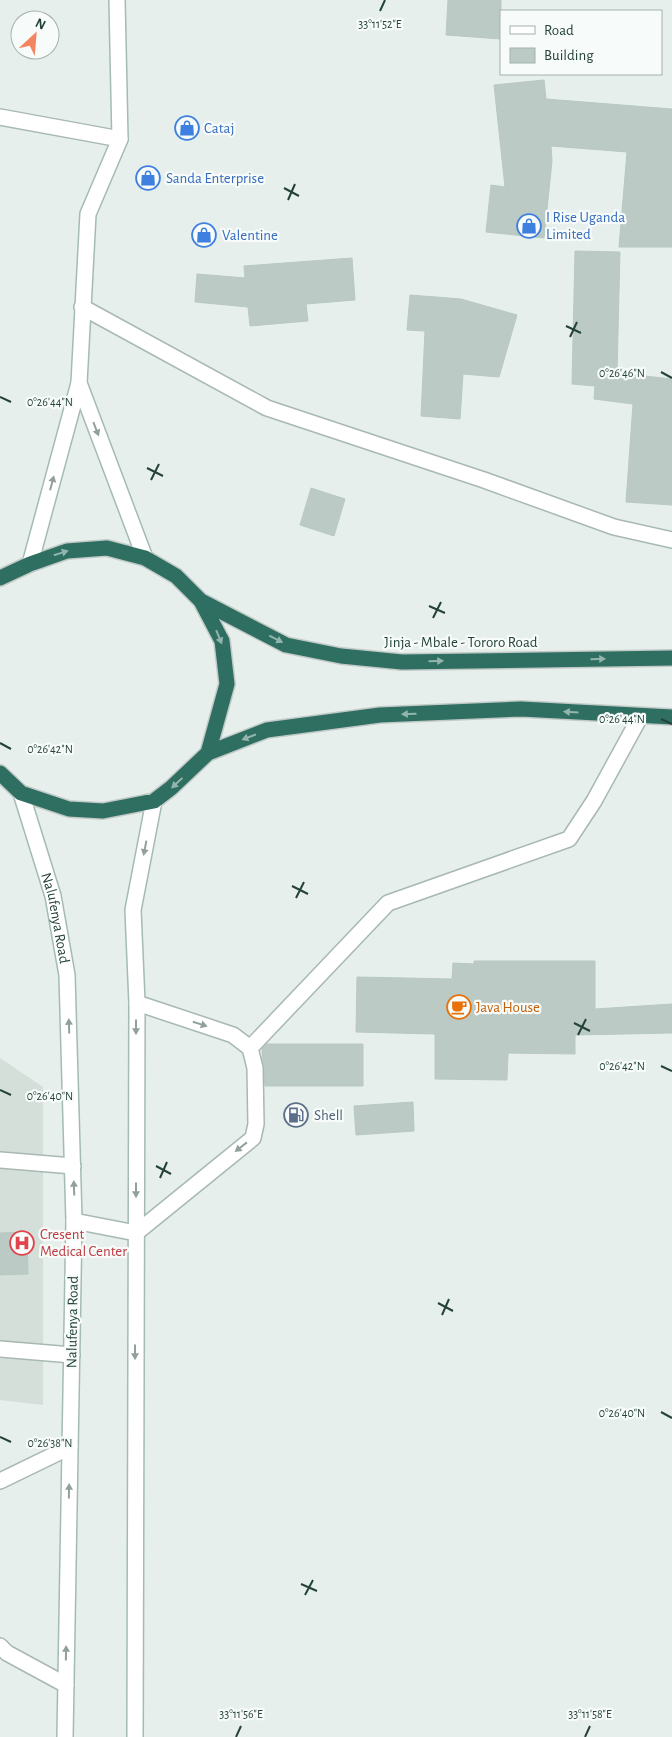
<svg xmlns="http://www.w3.org/2000/svg" width="672" height="1737" font-family="'Alegreya Sans',sans-serif">
	<style>
		.built { fill: #d4dfda }
		.building { fill: #bbcac4; stroke: #b8c9c2 }
		.lines { fill: none; stroke-linecap: round; stroke-linejoin: round }
		.lane-casing { stroke: #a8b8b2; stroke-width: 18 }
		.street-casing { stroke: #a8b8b2; stroke-width: 18 }
		.secondary-casing { stroke: #a4bbb3; stroke-width: 18 }
		.highway-casing { stroke: #c2cac8; stroke-width: 18 }
		.lane { stroke: #fff; stroke-width: 15 }
		.street { stroke: #fff; stroke-width: 15 }
		.secondary { stroke: #fff; stroke-width: 15 }
		.highway { stroke: #2f6f62; stroke-width: 15 }
		.oneway { fill: #92a09c }
		.oneway2 { fill: #93b5ae }
		.ticks { fill: none; stroke: #24423a; stroke-width: 2 }
		.labels { text-anchor: middle; stroke-width: 4.5; stroke-linejoin: round; paint-order: stroke }
		.shop-label { font-size: 15px; fill: #366cbe; stroke: #f7fbf9; text-anchor: start }
		.street-label { font-size: 15px; fill: #24423a; stroke: #f7fbf9 }
		.food-label { font-size: 15px; fill: #c56008; stroke: #f7fbf9; text-anchor: start }
		.service-label { font-size: 15px; fill: #4e5e75; stroke: #f7fbf9; text-anchor: start }
		.health-label { font-size: 15px; fill: #be3a42; stroke: #f7fbf9; text-anchor: start }
		.ticks-label { font-size: 12px; text-anchor: middle; fill: #24423a; stroke: #f7fbf9; stroke-width: 4.5; stroke-linejoin: round; paint-order: stroke }
	</style>
	<rect width="100%" height="100%" fill="#e6efeb"/>
	<path class="built" d="M0,1058L43,1087V1405L0,1400Z"/>
	<path class="building" d="M448,0H501V39L446,35Z
		M544,80L546,99L672,109V247H619L627,152L551,146L552,161L544,238L486,232L491,185L505,187L494,85Z
		M575,251L620,252L617,373L672,379V505L626,502L633,404L594,399L595,386L572,384Z
		M352,258L355,300L306,304L308,321L250,326L248,307L195,302L197,274L245,278L244,266Z
		M410,295L461,299L517,315L499,377L463,374L460,419L421,416L425,331L407,330Z
		M311,488L345,499L334,536L300,525Z
		M474,961H595V1009L672,1004V1033L575,1035V1054L508,1053L507,1080L435,1079V1034L356,1032L357,977L452,979L453,963L474,964Z
		M267,1044H363V1086H265L262,1049Z
		M413,1102L414,1131L356,1135L354,1106Z
		M27,1232L28,1274L0,1275V1233Z"/>
	<g class="lines">
		<g class="lane-casing">
			<path id="lane" d="M250,1048L388,903L569,839L594,801L640,717
				M0,1160L73,1166
				M74,1221L136,1233L253,1138L256,1124L255,1068L250,1048L233,1035L137,1003
				M0,1349L72,1355
				M0,1481L70,1447
				M0,1646L7,1653L66,1685"/>
		</g>
		<g class="street-casing">
			<path id="street" d="M0,117L120,139
				M82,307L267,408L484,480L614,527L672,540"/>
		</g>
		<g class="secondary-casing">
			<g id="secondary">
				<path d="M79,383L145,558"/>
				<path d="M30,564L79,383L88,214L120,139L117,0"/>
				<path id="s1" d="M21,793L53,896L67,975L74,1221L65,1737"/>
				<path d="M135,1737L137,1003L133,910L154,801"/>
			</g>
		</g>
		<g class="highway-casing">
			<path id="highway" d="M0,578L30,564L67,551L107,548L145,558L176,576L201,601L222,641L227,684L208,753L171,788L154,801L103,811L69,809L21,793L0,773
				M201,601L286,645L341,656L402,662L672,658
				M208,753L267,730L380,715L521,709L672,717"/>
		</g>
		<use href="#lane" class="lane"/>
		<use href="#street" class="street"/>
		<use href="#secondary" class="secondary"/>
		<use href="#highway" class="highway"/>
	</g>
	<defs><path id="oneway-solid" d="M-6-.8H1V-3.2L6.5 0L1 3.2V.8H-6Z" transform="scale(1.25)"/></defs>
	<g class="oneway">
		<use href="#oneway-solid" transform="translate(96 429) rotate(69)"/>
		<use href="#oneway-solid" transform="translate(52 483) rotate(-75)"/>
		<use href="#oneway-solid" transform="translate(145 848) rotate(101)"/>
		<use href="#oneway-solid" transform="translate(200 1024) rotate(18)"/>
		<use href="#oneway-solid" transform="translate(69 1026) rotate(-92)"/>
		<use href="#oneway-solid" transform="translate(136 1027) rotate(90)"/>
		<use href="#oneway-solid" transform="translate(241 1147) rotate(142)"/>
		<use href="#oneway-solid" transform="translate(74 1188) rotate(-92)"/>
		<use href="#oneway-solid" transform="translate(136 1190) rotate(90)"/>
		<use href="#oneway-solid" transform="translate(135 1352) rotate(90)"/>
		<use href="#oneway-solid" transform="translate(69 1491) rotate(-89)"/>
		<use href="#oneway-solid" transform="translate(66 1653) rotate(-89)"/>
	</g>
	<g class="oneway2">
		<use href="#oneway-solid" transform="translate(61 553) rotate(-18)"/>
		<use href="#oneway-solid" transform="translate(219 637) rotate(68)"/>
		<use href="#oneway-solid" transform="translate(276 639) rotate(27)"/>
		<use href="#oneway-solid" transform="translate(598 659) rotate(-1)"/>
		<use href="#oneway-solid" transform="translate(436 661) rotate(-1)"/>
		<use href="#oneway-solid" transform="translate(571 712) rotate(-176)"/>
		<use href="#oneway-solid" transform="translate(409 714) rotate(178)"/>
		<use href="#oneway-solid" transform="translate(249 737) rotate(159)"/>
		<use href="#oneway-solid" transform="translate(177 783) rotate(137)"/>
	</g>
	<path class="ticks" d="M380,11L385,0M284,188L299,196M288,200L295,184M566,326L581,333M570,337L577,322M661,372L672,378M0,397L11,402M147,468L163,476M151,480L159,464M429,606L445,613M433,618L441,602M661,719L672,724M0,743L11,749M292,886L308,894M296,898L304,882M574,1023L590,1031M578,1035L586,1019M661,1066L672,1071M0,1090L11,1095M156,1166L171,1174M160,1178L167,1162M438,1303L453,1311M442,1315L449,1299M661,1412L672,1418M0,1437L11,1442M301,1584L317,1591M305,1595L313,1580M236,1737L241,1726M585,1737L590,1726"/>
	<defs>
		<g id="shop-ring" transform="scale(1.25)"><circle r="9.5" fill="#f7fbf9" stroke="#3f7fe0" stroke-width="1.5"/><path d="M-5-2.5h2.3a2.7 3.5 0 0 1 5.4 0H5L5.5 6h-11ZM-1.5-2.5h3a1.5 2.3 0 0 0-3 0Z" fill="#3f7fe0"/></g>
		<g id="cafe-ring" transform="scale(1.25)"><circle r="9.5" fill="#f7fbf9" stroke="#e8710a" stroke-width="1.5"/><path d="M-5.5-4.5H6V0H3Q3 3.5 0 3.5H-2.5Q-5.5 3.5-5.5 0ZM3-3.2v2h1.7v-2ZM-6 4.5H4V6H-6Z" fill="#e8710a"/></g>
		<g id="fuel-ring" transform="scale(1.25)"><circle r="9.5" fill="#f7fbf9" stroke="#5c6f8a" stroke-width="1.5"/><path d="M-5.5-6h7V0h2V4h1.3V-2.5L3-4.5l.8-.8L6-3V5H2.5V1h-1V6h-7ZM-4.2-4.7v3.2H.2V-4.7Z" fill="#5c6f8a"/></g>
		<g id="hospital-ring" transform="scale(1.25)"><circle r="9.5" fill="#f7fbf9" stroke="#e0444e" stroke-width="1.5"/><path d="M-5-5h3v3.5h4V-5h3V5h-3V1.5h-4V5h-3Z" fill="#e0444e"/></g>
	</defs>
	<g fill-rule="evenodd">
		<use href="#shop-ring" x="187" y="128"/>
		<use href="#shop-ring" x="148" y="178"/>
		<use href="#shop-ring" x="529" y="226"/>
		<use href="#shop-ring" x="204" y="235"/>
		<use href="#cafe-ring" x="459" y="1007"/>
		<use href="#fuel-ring" x="296" y="1115"/>
		<use href="#hospital-ring" x="22" y="1243"/>
	</g>
	<g class="labels">
		<g class="shop-label">
			<text x="204" y="133">Cataj</text>
			<text x="166" y="183">Sanda Enterprise</text>
			<text x="546" y="222">I Rise Uganda<tspan x="546" dy="17">Limited</tspan></text>
			<text x="222" y="240">Valentine</text>
		</g>
		<g class="street-label">
			<text x="461" y="647">Jinja - Mbale - Tororo Road</text>
			<text dy="5" stroke="none"><textPath href="#s1" startOffset="130">Nalufenya Road</textPath></text>
			<text transform="translate(72 1322) rotate(-89)" y="5">Nalufenya Road</text>
		</g>
		<g class="food-label">
			<text x="476" y="1012">Java House</text>
		</g>
		<g class="service-label">
			<text x="314" y="1120">Shell</text>
		</g>
		<g class="health-label">
			<text x="40" y="1239">Cresent<tspan x="40" dy="17">Medical Center</tspan></text>
		</g>
	</g>
	<g class="ticks-label">
		<text x="380" y="28">33°11'52"E</text>
		<text x="622" y="377">0°26'46"N</text>
		<text x="50" y="406">0°26'44"N</text>
		<text x="622" y="723">0°26'44"N</text>
		<text x="50" y="753">0°26'42"N</text>
		<text x="622" y="1070">0°26'42"N</text>
		<text x="50" y="1100">0°26'40"N</text>
		<text x="622" y="1417">0°26'40"N</text>
		<text x="50" y="1447">0°26'38"N</text>
		<text x="241" y="1718">33°11'56"E</text>
		<text x="590" y="1718">33°11'58"E</text>
	</g>
	<rect x="500" y="10" width="162" height="65" fill="#f7fbf9" stroke="#a3b1ad"/>
	<rect x="510" y="26" width="25" height="8" fill="#ffffff" stroke="#a3b1ad"/>
	<text x="544" y="35" font-size="15" fill="#24423a">Road</text>
	<rect x="510" y="48" width="25" height="15" fill="#bbcac4" stroke="#a3b1ad"/>
	<text x="544" y="60" font-size="15" fill="#24423a">Building</text>
	<g transform="translate(35 35) rotate(26)"><circle r="24" fill="#f7fbf9" stroke="#a3b1ad"/>
	<path d="M0-4L9 19L0 12L-9 19Z" fill="#f4845f"/>
	<text y="-8" font-size="14" font-weight="bold" text-anchor="middle" fill="#24423a">N</text>
	</g>
</svg>
